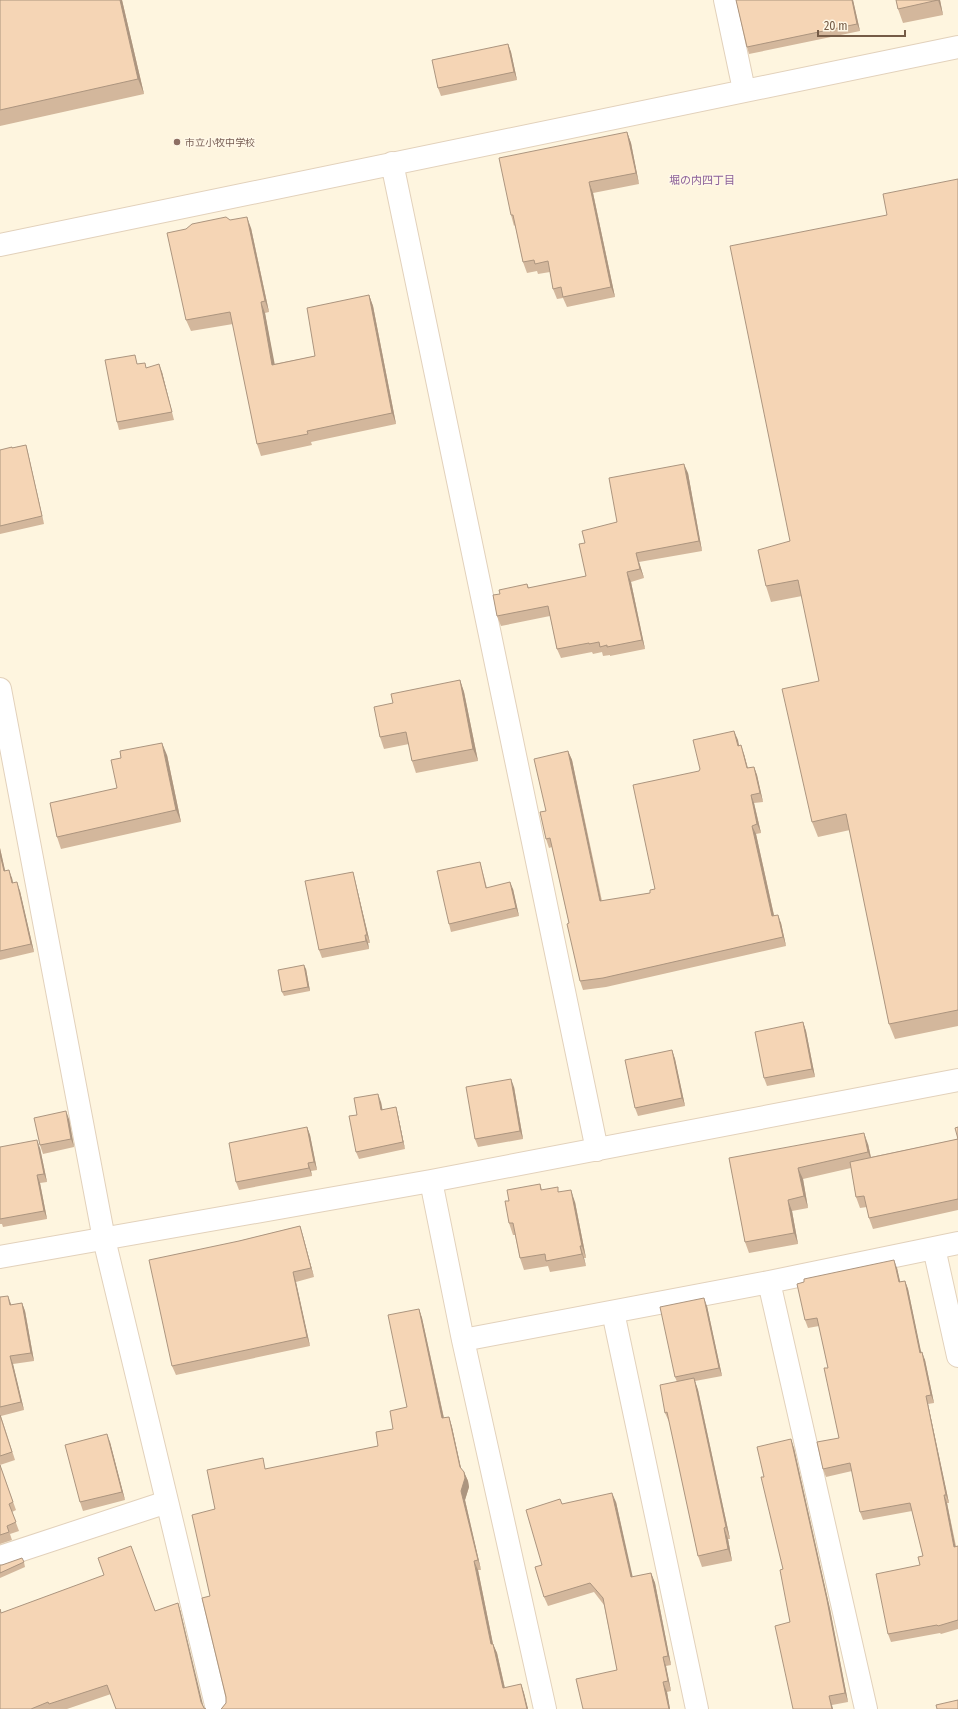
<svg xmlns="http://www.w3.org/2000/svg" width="958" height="1709" font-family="'Fira Sans Condensed','Noto Sans JP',sans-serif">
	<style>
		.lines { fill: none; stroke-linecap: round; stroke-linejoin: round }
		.minor-casing { stroke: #e2d1bb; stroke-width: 24 }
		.minor { stroke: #fff; stroke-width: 22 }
		.wall { fill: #d3b79c }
		.shaded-wall { fill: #ac957f }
		.building { fill: #f5d5b5; stroke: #ac957f }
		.education-dot { fill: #8d6e63; stroke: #fff8e7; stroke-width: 1.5 }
		.labels { text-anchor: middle; stroke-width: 3; stroke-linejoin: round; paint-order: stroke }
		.education-label { font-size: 10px; fill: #785e54; stroke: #fff8e7; text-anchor: start }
		.neighbourhood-label { font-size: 11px; fill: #8c6099; stroke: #fff8e7 }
	</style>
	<rect width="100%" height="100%" fill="#fef5df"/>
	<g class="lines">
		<g class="minor-casing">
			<path id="minor" d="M725,0L744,90
				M392,163L597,1150
				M0,245L958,47
				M0,689L104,1239L217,1709
				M431,1181L463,1340L545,1709
				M934,1248L958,1356
				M0,1257L431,1181L958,1080
				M769,1282L866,1709
				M613,1312L697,1709
				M463,1340L769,1282L958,1243
				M0,1557L167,1502"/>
		</g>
		<use href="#minor" class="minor"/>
	</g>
	<path class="wall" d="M0,0H122L144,94L0,126Z
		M736,0H853L860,31L749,54L747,47Z
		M896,0H940L943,15L903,23L898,9Z
		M508,44L511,52L517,80L441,96L438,88Z
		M627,132L631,143L639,184L593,193L615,297L567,307L563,298L557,299L553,289L550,272L538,274L537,271L527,273L523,262L515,225L514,226L511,215Z
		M958,179V1026L895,1039L889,1024L850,830L818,837L812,822L819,681L802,596L771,602L766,586L790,541L887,215Z
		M230,220L251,228L269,312L265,313L274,364L315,356L369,295L373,306L396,424L311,442L312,445L261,456L257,444L233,324L191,331L186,320V229Z
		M138,364L146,368L162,372L174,420L119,430L117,422Z
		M26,445L28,453L44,524L0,534V450L12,448Z
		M688,473L702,551L639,562L644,578L631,582L645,649L610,656V655L603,656L602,652L593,654L592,652L561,658L557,649L550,616L501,626L497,616L500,594L527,584L529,588L586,576L585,543L617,522Z
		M460,680L464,692L478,761L416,773L412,761L409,744L384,749L380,737L393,703Z
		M734,731L739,746L744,754L748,768L754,767L757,775L763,802L754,803L761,833L756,834L774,915L781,923L786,946L606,987L583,990L580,981L569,923L552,847L549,848L546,839V811L568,751L572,760L602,901L650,893L655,889L699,771Z
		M167,755L181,822L61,849L57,837L117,788Z
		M0,848L5,871L12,878L13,883L20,891L34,952L0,960Z
		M480,862L482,869L487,888L513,889L519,916L451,932L449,924Z
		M353,872L355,880L370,943H368L369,949L322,958L319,950Z
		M306,969L310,991L284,996L282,992Z
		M803,1022L806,1031L815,1077L767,1086L764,1078Z
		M672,1050L675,1059L685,1106L638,1116L635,1108Z
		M514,1087L523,1139L478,1147L475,1139Z
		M381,1102L382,1110L396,1107L398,1115L405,1149L359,1159L356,1152L357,1115Z
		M69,1119L74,1147L43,1154L40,1145Z
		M307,1127L310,1135L317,1170L311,1171L312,1176L239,1190L236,1182Z
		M958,1127V1210L873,1229L869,1218L867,1207L860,1208L856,1197L851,1168L803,1179L808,1208L792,1211L798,1244L749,1253L745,1242L729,1158L868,1144L871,1157L958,1139Z
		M0,1147L40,1148L47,1182L40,1183L47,1219L3,1227L2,1224H0Z
		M540,1184L542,1190L559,1192L575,1202L586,1258H584L586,1266L550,1272L548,1266L524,1270L520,1258L515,1235H513L509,1223V1201Z
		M300,1226L303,1236L314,1277L296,1282L310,1346L176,1375L172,1366L239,1241Z
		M897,1268L900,1282L905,1281L908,1289L921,1353L925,1360L934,1403L928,1404L949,1503H947L956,1546H958V1629L941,1634L940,1633L891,1642L888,1634L920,1565L923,1556L912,1511L863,1520L860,1512L852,1471L826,1477L823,1469L839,1438L828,1368L819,1326L808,1328L805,1320Z
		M0,1297L11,1305L22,1303L25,1311L34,1361L13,1364L24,1410L1,1416L15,1460L0,1465L16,1510L12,1512L19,1531L10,1534L12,1540L0,1544Z
		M707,1306L722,1376L695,1381L698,1390L730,1539H728L732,1561L702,1567L698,1556L670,1424L665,1413L677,1382L675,1377Z
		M419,1309L422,1318L444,1418L449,1417L452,1427L461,1469L464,1472L468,1481L469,1487L465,1500L481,1570H478L493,1644L497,1653L505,1688L521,1684L524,1693L528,1709H221L222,1708L226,1703V1697L210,1596L215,1509L266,1469L378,1446L393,1429L407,1407Z
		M110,1442L125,1500L83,1511L80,1502Z
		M794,1448L830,1609L848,1702L832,1705L790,1622L783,1569L764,1477Z
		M616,1502L632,1577L651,1573L655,1583L671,1665L666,1666L671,1691L667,1692L670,1709H583L617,1670L604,1605L594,1592L548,1606L544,1597L542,1565L562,1504Z
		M24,1562L25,1567L0,1578V1565Z
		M178,1603L181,1613L111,1694L67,1709H0L1,1613L155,1611Z"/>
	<path class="shaded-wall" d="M120,0H122L144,94L138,79Z
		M852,0H853L860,31L857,24Z
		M938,0H940L943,15Z
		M508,44L511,52L517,80L514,72Z
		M627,132L631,143L639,184L636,173Z
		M589,182L593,193L615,297L611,287Z
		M247,217L251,228L269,312L265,301Z
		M369,295L373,306L396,424L392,413Z
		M261,302L265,313L277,376L272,365Z
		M159,364L162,372L174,420L172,412Z
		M26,445L28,453L44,524L42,516Z
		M684,464L688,473L702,551L699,541Z
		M636,553L639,562L644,578L640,569Z
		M627,572L631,582L645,649L642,640Z
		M460,680L464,692L478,761L473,749Z
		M734,731L738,740L741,755L738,746Z
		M162,743L167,755L181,822L176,810Z
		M741,745L744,754L750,777L747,768Z
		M568,751L572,760L603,910L600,901Z
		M754,767L757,775L763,802L760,793Z
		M751,795L754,803L761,833L757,824Z
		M752,826L756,834L776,925L772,916Z
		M0,848L7,879L4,871L0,854Z
		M9,870L12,878L15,892L12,883Z
		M353,872L355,880L370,943L367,935Z
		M17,882L20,891L34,952L31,944Z
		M510,882L513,889L519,916L516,908Z
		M778,915L781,923L786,946L783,937Z
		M365,935L368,943L369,949L366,941Z
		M304,965L306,969L310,991L308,987Z
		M803,1022L806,1031L815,1077L812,1069Z
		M672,1050L675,1059L685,1106L682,1098Z
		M511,1079L514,1087L523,1139L520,1131Z
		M378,1094L381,1102L384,1117L381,1110Z
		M396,1107L398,1115L405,1149L403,1142Z
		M66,1111L69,1119L74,1147L71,1139Z
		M307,1127L310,1135L317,1170L314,1162Z
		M864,1133L868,1144L872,1163L868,1152Z
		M37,1140L40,1148L47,1182L44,1174Z
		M308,1163L311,1171L312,1176L309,1168Z
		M798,1168L803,1179L808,1208L804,1196Z
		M37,1175L40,1183L47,1219L44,1211Z
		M571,1190L575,1202L586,1258L582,1246Z
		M788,1200L792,1211L798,1244L794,1233Z
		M300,1226L303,1236L314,1277L311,1268Z
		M580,1246L584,1258L586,1266L582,1254Z
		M894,1260L897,1268L902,1290L899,1282Z
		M293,1272L296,1282L310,1346L307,1337Z
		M905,1281L908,1289L923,1361L920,1353Z
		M8,1296L11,1304L13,1314L10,1305Z
		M704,1298L707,1306L722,1376L719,1368Z
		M22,1303L25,1311L34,1361L31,1353Z
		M419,1309L422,1318L446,1428L442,1418Z
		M922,1352L925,1360L934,1403L931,1395Z
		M10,1356L13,1364L24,1410L21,1402Z
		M694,1378L698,1390L730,1539L726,1527Z
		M926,1396L928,1404L949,1503L946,1495Z
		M449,1417L452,1427L463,1477L460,1467Z
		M107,1434L110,1442L125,1500L122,1492Z
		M791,1439L794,1448L830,1609L848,1702L845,1693Z
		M464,1472L468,1481L469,1487L465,1500L481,1570L478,1560L461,1491Z
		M612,1493L616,1502L635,1587L631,1577Z
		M944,1495L947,1503L957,1555L954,1547Z
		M724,1528L728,1539L732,1561L728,1549Z
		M474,1561L478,1570L495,1654L491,1644Z
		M651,1573L655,1583L671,1665L668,1656Z
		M178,1603L181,1613L204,1709L201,1702Z
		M493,1644L497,1653L507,1698L503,1688Z
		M663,1657L666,1666L671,1691L668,1681Z
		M663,1682L667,1692L670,1709H669Z
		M521,1684L524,1693L528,1709H527Z
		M829,1696L832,1705L833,1709H832Z"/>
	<path class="building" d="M0,0H120L138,79L0,110Z
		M736,0H852L857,24L747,47Z
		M896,0H938L898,9Z
		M508,44L514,72L438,88L432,60Z
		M627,132L636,173L589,182L611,287L563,297L561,287L553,289L548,261L535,264L534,260L523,262L513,215H511L499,158Z
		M958,179V1010L889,1024L846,814L812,822L782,689L819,681L798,580L766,586L758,550L790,541L730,246L887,215L883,194Z
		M226,217L230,220L247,217L265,301L261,302L272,365L315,356L307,308L369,295L392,413L307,431L308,434L257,444L230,312L186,320L167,233L186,229L192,224Z
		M135,355L137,364L145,363L146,368L159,364L172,412L117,422L105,360Z
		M26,445L42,516L0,526V450L12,447V448Z
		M684,464L699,541L636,553L640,569L627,572L642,640L607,647V645L600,647L599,642L589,644V643L557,649L548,606L497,616L493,595L500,594L499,590L527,584L528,588L586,576L579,544L585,543L582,531L617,522L609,478Z
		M460,680L473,749L412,761L406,732L380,737L374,707L393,703L391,694Z
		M734,731L738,746L741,745L747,768L754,767L760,793L751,795L757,824L752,826L772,916L778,915L783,937L603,978L580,981L567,924L569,923L550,838L546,839L540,812L546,811L534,759L568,751L600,901L650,893V890L655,889L633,785L699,771L700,769L693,740Z
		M162,743L176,810L57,837L50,803L117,788L111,760L121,758L120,751Z
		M0,854L4,871L9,870L12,883L17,882L31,944L0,951Z
		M480,862L486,888L510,882L516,908L449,924L437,871Z
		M353,872L367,935H365L366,941L319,950L305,881Z
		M304,965L308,987L282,992L278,970Z
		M803,1022L812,1069L764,1078L755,1032Z
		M672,1050L682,1098L635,1108L625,1060Z
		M511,1079L520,1131L475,1139L466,1087Z
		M378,1094L381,1110L396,1107L403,1142L356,1152L349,1116L357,1115L354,1098Z
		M66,1111L71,1139L40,1145L34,1118Z
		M307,1127L314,1162L308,1163L309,1168L236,1182L229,1143Z
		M958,1127V1199L869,1218L864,1196L856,1197L850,1162L958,1139L955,1128Z
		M864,1133L868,1152L798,1168L804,1196L788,1200L794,1233L745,1242L729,1158Z
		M37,1140L44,1174L37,1175L44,1211L0,1219V1147Z
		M540,1184L541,1190L558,1187V1192L571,1190L582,1246H580L582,1254L546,1261L545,1254L520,1258L513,1223H509L505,1201H509L507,1190Z
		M300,1226L311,1268L293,1272L307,1337L172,1366L149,1260L239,1241Z
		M894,1260L899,1282L905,1281L920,1353L922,1352L931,1395L926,1396L946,1495H944L954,1547L958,1546V1620L938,1626L937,1625L888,1634L876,1574L920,1565L918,1557L923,1556L910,1503L860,1512L850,1463L823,1469L817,1442L839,1438L824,1368H828L817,1318L805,1320L797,1284L804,1282V1279Z
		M8,1296L10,1305L22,1303L31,1353L10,1356L21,1402L0,1407V1297Z
		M704,1298L719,1368L675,1377L660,1307Z
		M419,1309L442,1418L449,1417L460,1467L464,1472L465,1478L461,1491L478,1560L474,1561L491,1644H493L503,1688L521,1684L527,1709H221L222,1708L226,1703V1697L202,1598L210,1596L192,1515L215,1509L207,1470L263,1458L265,1469L378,1446L376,1432L393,1429L390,1411L407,1407L388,1315Z
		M694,1378L726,1527L724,1528L728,1549L698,1556L667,1412L665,1413L660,1385Z
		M0,1415L12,1452L0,1456Z
		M107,1434L122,1492L80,1502L65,1445Z
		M791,1439L827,1600L845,1693L829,1696L832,1709H793L775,1626L790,1622L780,1570L783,1569L761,1477H764L757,1447Z
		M0,1465L13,1502L9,1504L16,1522L7,1526L9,1532L0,1535Z
		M612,1493L631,1577L651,1573L668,1656L663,1657L668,1681L663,1682L669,1709H583L576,1679L617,1670L603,1598L590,1583L544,1597L535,1567L542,1565L526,1510L560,1499L562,1504Z
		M131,1546L155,1611L178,1603L201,1702L204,1708L206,1709H116L107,1685L49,1704L48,1702L31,1709H0V1609L1,1613L104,1575L98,1558Z
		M22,1558L24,1562L0,1573V1565H2Z
		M958,1700V1709H937L936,1705Z"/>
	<circle class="education-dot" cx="177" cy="142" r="4"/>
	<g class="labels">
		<g class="education-label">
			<text x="185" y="146">市立小牧中学校</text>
		</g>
		<g class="neighbourhood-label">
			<text x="702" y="184">堀の内四丁目</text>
		</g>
	</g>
	<path d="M818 30v6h87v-6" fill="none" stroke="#755b46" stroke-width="2"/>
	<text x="824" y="30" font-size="12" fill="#755b46" stroke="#fff8e7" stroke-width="3" paint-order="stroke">20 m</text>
</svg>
